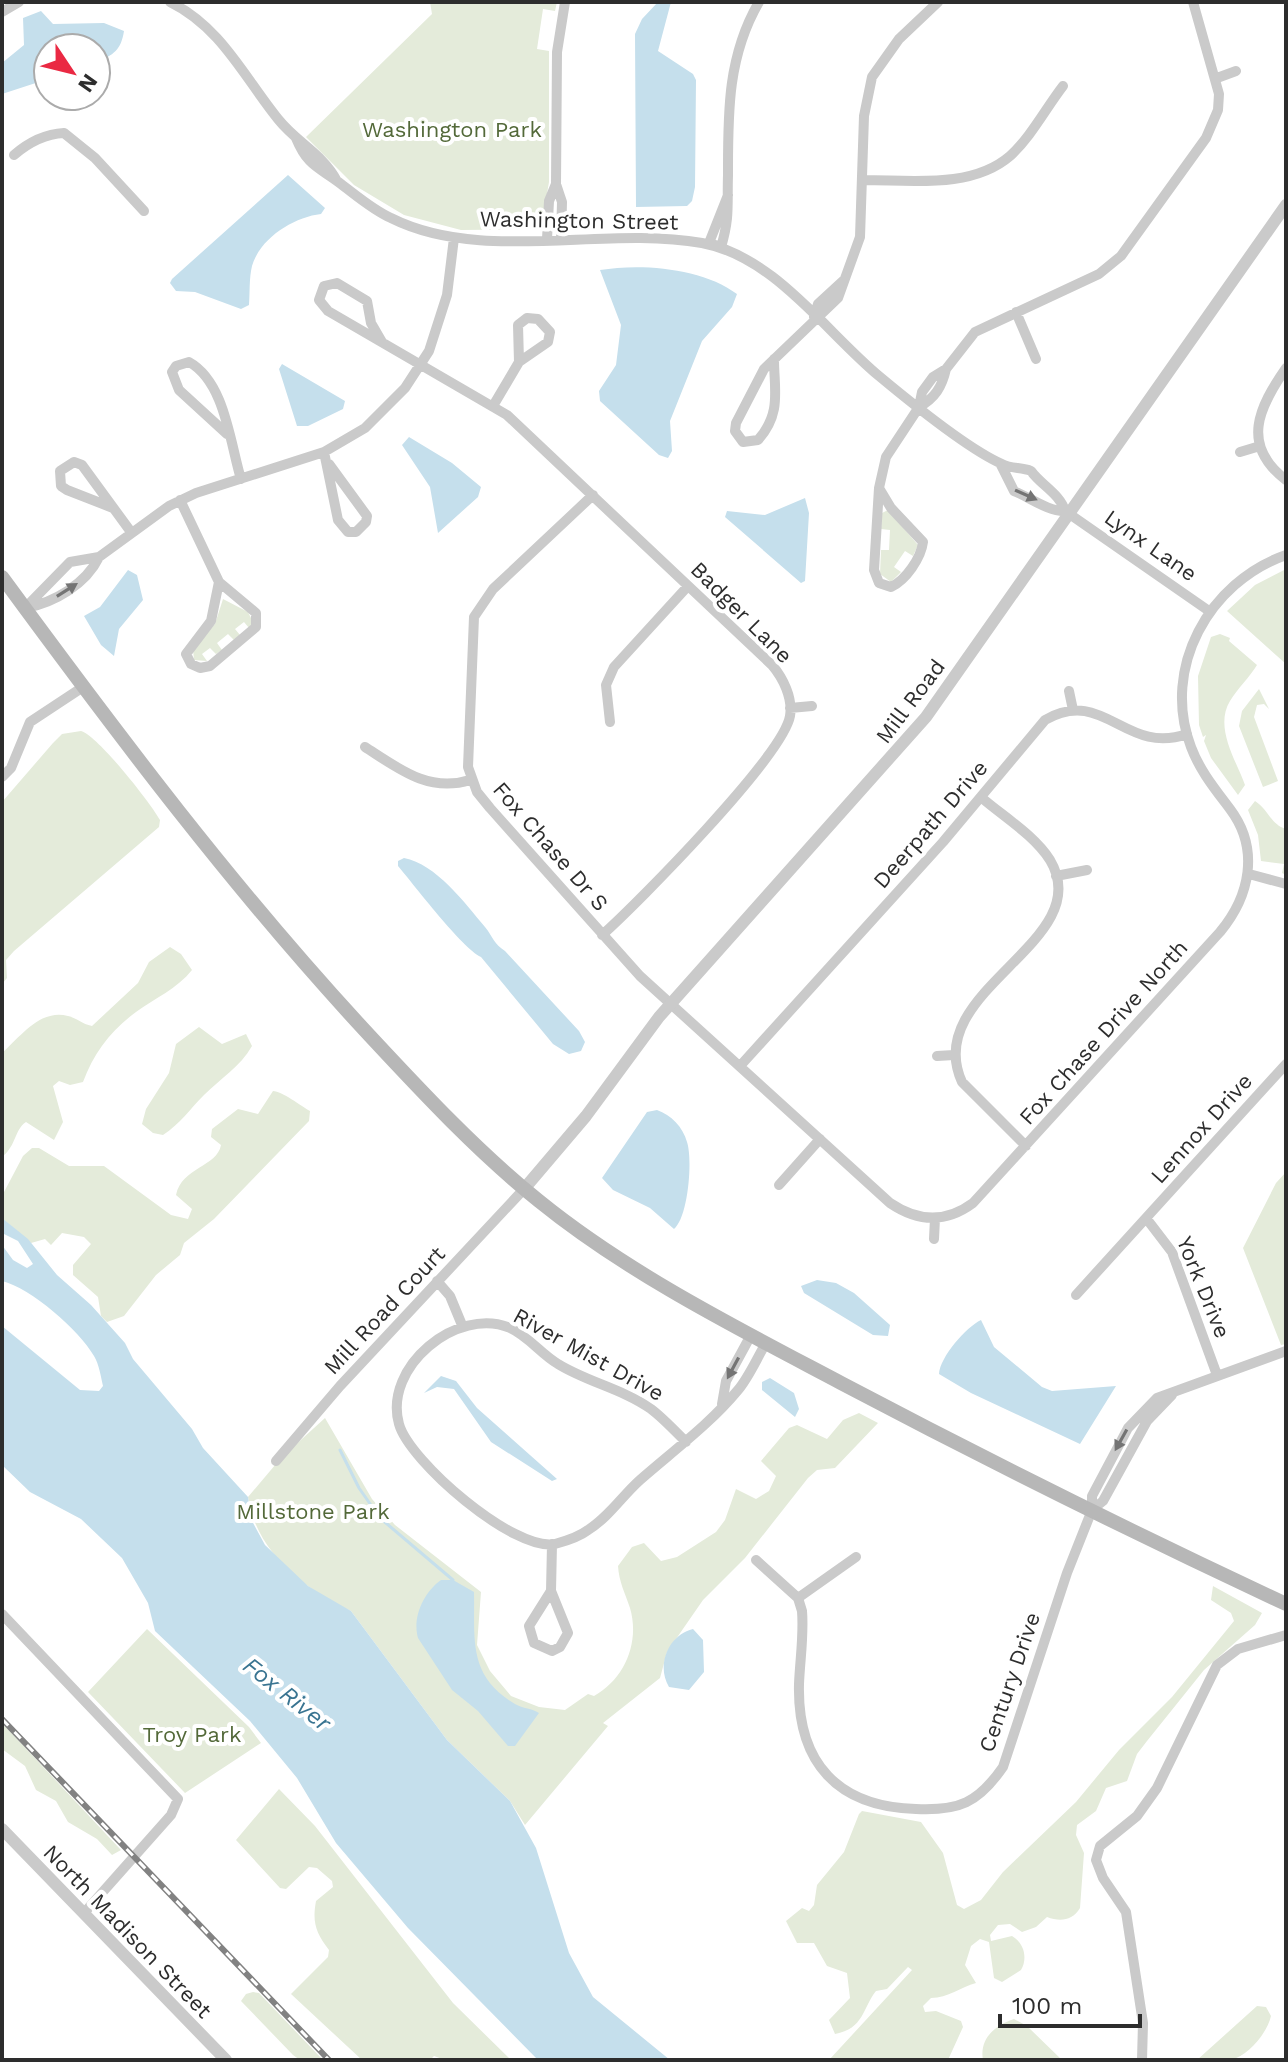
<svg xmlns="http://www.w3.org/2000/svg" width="1288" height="2062" font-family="'Work Sans',sans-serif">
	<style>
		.green { fill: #e4ebda }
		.water { fill: #c5dfec }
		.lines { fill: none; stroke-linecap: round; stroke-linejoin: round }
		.stream { stroke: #c5dfec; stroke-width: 3 }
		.minor { stroke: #cacaca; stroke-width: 10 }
		.tertiary { stroke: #cacaca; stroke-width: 12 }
		.secondary { stroke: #b7b7b7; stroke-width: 14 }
		.rail-casing { stroke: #828282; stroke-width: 6 }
		.rail { stroke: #fff; stroke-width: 3; stroke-dasharray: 9; stroke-linecap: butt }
		.oneway { fill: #747474 }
		.labels { text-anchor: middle; stroke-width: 8; stroke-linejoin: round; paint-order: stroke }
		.park-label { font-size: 22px; fill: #536939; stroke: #fff }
		.street-label { font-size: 22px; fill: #2d2d2d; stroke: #fff }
		.water-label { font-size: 24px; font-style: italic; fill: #397491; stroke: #fff }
	</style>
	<rect width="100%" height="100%" fill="#fff"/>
	<path class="green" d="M430,2H557L555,11L543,9L537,49L549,51V182L541,229L461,230L404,215L354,185L306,137L432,14Z
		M888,510L918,545L913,556L905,551L894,567L901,572L891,582L880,574L881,550H889L890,530L881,529L882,513Z
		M1286,569V664L1227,611L1255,585Z
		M223,599L248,612L253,622L249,628L244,622L235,629L240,635L234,640L228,634L217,643L222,650L216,654L210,648L202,654L207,661L194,660L193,649L215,624Z
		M1220,634L1230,638L1229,641L1257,665C1249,678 1238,688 1230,701C1214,727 1236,760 1245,785L1238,795L1211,758L1204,741L1206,735L1203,737L1199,725L1198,676L1211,637Z
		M1259,689L1269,709L1264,704L1257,705L1254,717L1278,781L1263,787L1239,726L1242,711Z
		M81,731C97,735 150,802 160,820L159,827L14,951L6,960L7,978L2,984V802L53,743L62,734Z
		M1255,801C1268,809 1271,825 1286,829V875L1282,873L1284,864L1261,861L1258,835L1248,810Z
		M170,947L181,954L192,970C177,989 155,998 136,1012C110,1031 94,1053 83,1082L70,1085L59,1081L53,1086L63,1122L54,1140L26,1122C14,1130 17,1145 2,1157V1053C20,1037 41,1008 68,1016C77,1018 82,1024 92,1026L138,983L149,962Z
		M199,1027L222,1044L246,1034L252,1046C240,1067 221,1078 204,1095C190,1109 180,1124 163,1135L153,1133L142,1124L146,1109L169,1073L176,1044Z
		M273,1091C282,1091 301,1106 310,1111L309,1121L214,1219L184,1243L180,1255L156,1275L124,1316L107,1322L101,1316L98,1297L73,1275V1265L91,1244L84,1237L62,1233L51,1245L45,1239L31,1243L3,1219V1194L23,1156L32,1148H39L69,1166H104L171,1215L188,1219L192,1209L176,1195C182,1167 217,1167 221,1145L211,1137L212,1129L238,1109L258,1114Z
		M1286,1172V1344L1281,1345L1243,1248L1276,1183Z
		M859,1413L878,1423L835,1468L817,1470L808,1478L745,1558L703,1600L667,1652L660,1678L603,1723L608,1726L525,1825L510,1801L447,1740L351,1611C303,1589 256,1551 248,1497L281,1458L325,1418L372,1499L395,1525L481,1592L477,1645L490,1671L511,1696L539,1707L565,1710L588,1694L594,1696C625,1679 640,1642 630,1608C625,1593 619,1582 618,1566L632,1547L644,1543L661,1561L677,1557L716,1532L725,1520L736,1489L756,1499L769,1491L776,1476L761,1461L789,1428L797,1425L827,1439L843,1420Z
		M1213,1586L1262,1613L1255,1625L1204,1670L1147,1741L1137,1754L1127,1781L1106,1788L1096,1811L1077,1825L1076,1835L1084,1853L1080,1908C1072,1921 1060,1922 1047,1917L1036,1927L1022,1932L1010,1924L998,1925L990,1935L991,1941L1012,1936C1024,1943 1028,1958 1021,1970L1002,1982L994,1978L989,1942L980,1939L971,1946L965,1965L976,1983C961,1987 948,1998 931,1998L923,2006L925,2012L936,2011L961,2021L963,2027L948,2060H829L912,1970L908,1967L887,1989L876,1991C863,2007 864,2029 835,2034L829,2020L850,1998L847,1973L827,1966L814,1943H797L786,1921L802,1908L809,1911L814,1905L817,1885L844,1852L859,1814L862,1811L921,1822L943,1853L957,1905L964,1909L981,1900L1003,1872L1076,1802L1119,1750L1172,1697L1234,1621L1231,1613L1211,1600Z
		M147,1629L249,1727L261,1743L185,1793L88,1692Z
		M2,1723L121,1850L112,1855L97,1839L68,1822L56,1801L36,1790L25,1766L2,1749Z
		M279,1789L315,1826L453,2003L511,2060H445L434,2056L430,2060H362L291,1994L328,1957L329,1950C316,1933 312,1923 316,1901L333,1887L332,1881L317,1868L309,1867L286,1889L280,1888L236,1840Z
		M253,1992L259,1993L323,2060H300L293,2055L241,2001L246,1994Z
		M1257,2006L1266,2007L1271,2016C1267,2033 1249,2055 1231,2060C1222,2062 1207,2060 1197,2060Z
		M1014,2019L1027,2026L1062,2060H983C979,2039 995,2025 1014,2019Z"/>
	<path class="water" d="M658,2H671L658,51L693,74L696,80L695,187L692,201L687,206L636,207L635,34L642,19Z
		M41,11L53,24L104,23L124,31C121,50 114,55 96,62V48H48V79L2,94V63L24,45L23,18Z
		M288,175L325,208L321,214C294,217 260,238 252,266C249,278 250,293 249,305L241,309L195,292L176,291L170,283L172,279Z
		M600,270C641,263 703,268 737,294L732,307L702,341L670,421L672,451L668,458L659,455L600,401L599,391L616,365L621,325Z
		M282,364L345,401L343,409L308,426H297L279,369Z
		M409,437L452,463L481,487L478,497L438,533L430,487L402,445Z
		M805,498L809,513L805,581L801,583L725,517L727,511L765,515Z
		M128,570L137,575L143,600L119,629L114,656L101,645L84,616L100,607Z
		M404,858C436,864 465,903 485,927C493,937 494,944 505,951L579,1031L585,1042L581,1051L569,1054L553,1044L481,957C462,948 415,886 398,866V861Z
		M657,1110C671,1115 683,1127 687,1142C693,1160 688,1218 674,1229L650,1208L613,1190L602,1178L647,1112Z
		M2,1218L28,1239L57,1275L91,1305L125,1343L133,1359L192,1429L203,1448L248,1497L252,1521L265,1545L308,1586L351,1611L447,1740L510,1801L536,1848L569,1953L593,1997L670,2060H538L408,1928L336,1843L297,1778L250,1721L155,1631L148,1603L122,1558L81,1519L30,1492L2,1465V1326L80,1390L99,1391L103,1386C101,1377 99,1364 94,1356C79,1330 31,1288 2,1281V1245L13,1260L27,1268L33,1264L18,1241L2,1233Z
		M817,1280L836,1283L854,1293L890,1325L888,1336L873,1335L804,1293L801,1286Z
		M981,1320L994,1347L1042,1387L1052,1391L1116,1386L1080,1444L971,1393L939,1374C940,1357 966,1327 981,1320Z
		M441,1376L456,1381L477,1408L557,1479L552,1481L491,1442L454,1389L437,1387L424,1393Z
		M770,1378L794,1393L799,1409L795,1417L762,1390V1382Z
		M441,1580H453L474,1592C475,1638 467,1676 515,1704C523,1709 532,1708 539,1713L515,1746H508L478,1711L452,1690L418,1638C412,1617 424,1592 441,1580Z
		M693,1629L703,1640L704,1672L689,1690L669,1687C656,1666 668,1635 693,1629Z"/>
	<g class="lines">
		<path class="stream" d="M340,1450L359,1488L380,1518L453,1580"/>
		<path class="minor" d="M170,2C221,27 244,77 278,119C297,143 322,153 337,181
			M2,12L19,2
			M1217,78L1236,71
			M296,138C308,167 319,167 341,184C357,196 373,210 391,218C483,264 603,225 702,243C774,256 826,332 879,376C909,401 968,449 1002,464C1011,469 1022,467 1031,471C1041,485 1060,494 1065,511
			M14,155C29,142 44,134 64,133L95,158L144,211
			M864,180C911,180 972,189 1010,156C1031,137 1046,108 1063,86
			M728,195L709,243L721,247C730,217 727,205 728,175C728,114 727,57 759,2
			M547,239L549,201L556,184
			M561,239L562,202L556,184L557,52L565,2
			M1016,312L1036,359
			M814,317L818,304L843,281
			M382,342L371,323L367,301L337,283L324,286L319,300L328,311L507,415L772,665C783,678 793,698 790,716C783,756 638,903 602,935
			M774,359C774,390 782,413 758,440L743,442L735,431L736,423L764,369L838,298L860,237L864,116L872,77L899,39L938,2
			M1286,368C1259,407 1240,445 1286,480
			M493,406L519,362L548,342L550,332L538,319L527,318L518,325L519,362
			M919,407C935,398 942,387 946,369
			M227,434L179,390L172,372L176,366L189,362C225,382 230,443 241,479
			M324,452L338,520L348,532H356L366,522L367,516L329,464
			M1240,452L1260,446
			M1001,465L1014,491C1029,497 1049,512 1065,511L1209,611
			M879,488L886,457L919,407L922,392L933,377L946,369L975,332L1099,274L1121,256L1206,138L1218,110L1219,94L1193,2
			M879,488L891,508L923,542C921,558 906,580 891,587L879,583L874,570Z
			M593,495L493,589L474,617L468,767L477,792L490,808L640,976L890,1203C918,1222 946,1223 973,1203L1220,932C1250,896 1260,849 1230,809C1215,789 1200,771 1191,747C1161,668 1209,582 1286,555
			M180,500L219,582L211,621L186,654L191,664L200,668L210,666L256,627V613L219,582
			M113,508L67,490L61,486L60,471L74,462L82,465L131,532
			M25,608L70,562L99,557L169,506L196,493L324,452L365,428L405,388L429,351L447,295L454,238
			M25,608C54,603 86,584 99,557
			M1069,691L1073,710
			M790,708L812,706
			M610,722L606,685L614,667L688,586
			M365,747C399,769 429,793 470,780
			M2,777L11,768L30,722L83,687
			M982,798C1004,817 1034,835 1050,860C1099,942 920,990 962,1082L1026,1146
			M1249,874L1286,884
			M1056,876L1087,870
			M937,1056L954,1055
			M740,1066L943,842L1045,720C1104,686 1125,756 1187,734
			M779,1185L820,1139
			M1146,1218L1172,1252L1217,1375
			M934,1239L935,1218
			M437,1281L450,1296L462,1325
			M1076,1295L1286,1064
			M722,1404L726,1381L751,1335
			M686,1442C675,1431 663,1418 651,1409C623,1389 587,1382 558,1364C541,1354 528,1336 510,1328C457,1306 383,1367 399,1424C409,1461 514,1552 555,1544C566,1541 579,1537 588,1530C609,1517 622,1496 640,1480C673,1451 710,1424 738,1390C749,1377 757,1358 766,1343
			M276,1461L340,1386L524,1189
			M1092,1510L1103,1501L1147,1421L1172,1395
			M756,1560L798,1598L802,1611C804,1636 800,1659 799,1684C797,1763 838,1807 916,1809C959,1811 978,1803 1003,1767L1067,1573L1092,1510V1496L1128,1428L1157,1398L1286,1351
			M551,1591L568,1633L560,1647L552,1651L534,1643L529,1626L551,1591L552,1544
			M798,1598L856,1557
			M2,1614L178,1799L171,1815L84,1913
			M1142,2060L1143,2023L1126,1912L1103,1878L1096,1860L1100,1846L1137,1816L1157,1788L1217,1665L1238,1649L1286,1635"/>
		<path class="tertiary" d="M524,1189L586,1116L659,1017L926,717L1286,205
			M2,1829L226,2060"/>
		<path class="secondary" d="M2,577C118,735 236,892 370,1036C423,1093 478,1152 539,1201C629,1274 739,1329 841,1383C987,1460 1136,1534 1286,1604"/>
		<g class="rail-casing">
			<path id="rail" d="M2,1719L329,2060"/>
		</g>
		<use href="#rail" class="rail"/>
	</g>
	<defs><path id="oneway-solid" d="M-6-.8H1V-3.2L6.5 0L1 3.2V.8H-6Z" transform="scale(2)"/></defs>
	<g class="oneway">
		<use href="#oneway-solid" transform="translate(1026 495) rotate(24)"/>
		<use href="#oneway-solid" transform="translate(67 590) rotate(-32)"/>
		<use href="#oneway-solid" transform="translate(733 1368) rotate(118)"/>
		<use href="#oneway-solid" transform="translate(1121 1440) rotate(119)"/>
	</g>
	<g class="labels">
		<g class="park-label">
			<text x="452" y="137">Washington Park</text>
			<text x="313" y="1519">Millstone Park</text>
			<text x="192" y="1742">Troy Park</text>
		</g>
		<g class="street-label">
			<text transform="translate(579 220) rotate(1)" y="8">Washington Street</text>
			<text transform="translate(1151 545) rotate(35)" y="8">Lynx Lane</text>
			<text transform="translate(742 612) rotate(45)" y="8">Badger Lane</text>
			<text transform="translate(910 701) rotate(-53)" y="8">Mill Road</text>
			<text transform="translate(930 824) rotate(-49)" y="8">Deerpath Drive</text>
			<text transform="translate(551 846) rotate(49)" y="8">Fox Chase Dr S</text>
			<text transform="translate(1103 1032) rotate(-48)" y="8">Fox Chase Drive North</text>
			<text transform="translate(1201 1128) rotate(-48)" y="8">Lennox Drive</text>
			<text transform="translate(1204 1287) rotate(68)" y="8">York Drive</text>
			<text transform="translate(384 1310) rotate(-47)" y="8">Mill Road Court</text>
			<text transform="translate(589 1354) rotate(29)" y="8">River Mist Drive</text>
			<text transform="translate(1009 1682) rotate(-71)" y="8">Century Drive</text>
			<text transform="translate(128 1931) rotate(46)" y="8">North Madison Street</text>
		</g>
		<g class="water-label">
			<text transform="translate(287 1694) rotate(38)" y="8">Fox River</text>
		</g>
	</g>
	<rect width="1288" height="2062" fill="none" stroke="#2d2d2d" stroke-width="8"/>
	<g transform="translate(72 72) rotate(125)"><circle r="38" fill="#ffffff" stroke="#ababab" stroke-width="2"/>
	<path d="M0-6L14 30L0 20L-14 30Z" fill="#ea2943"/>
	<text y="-12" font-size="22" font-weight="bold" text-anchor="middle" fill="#2d2d2d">N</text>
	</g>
	<path d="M1000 2014v12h140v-12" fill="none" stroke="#2d2d2d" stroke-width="4"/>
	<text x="1012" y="2014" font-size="24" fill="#2d2d2d" stroke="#ffffff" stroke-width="6" paint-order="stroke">100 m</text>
</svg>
